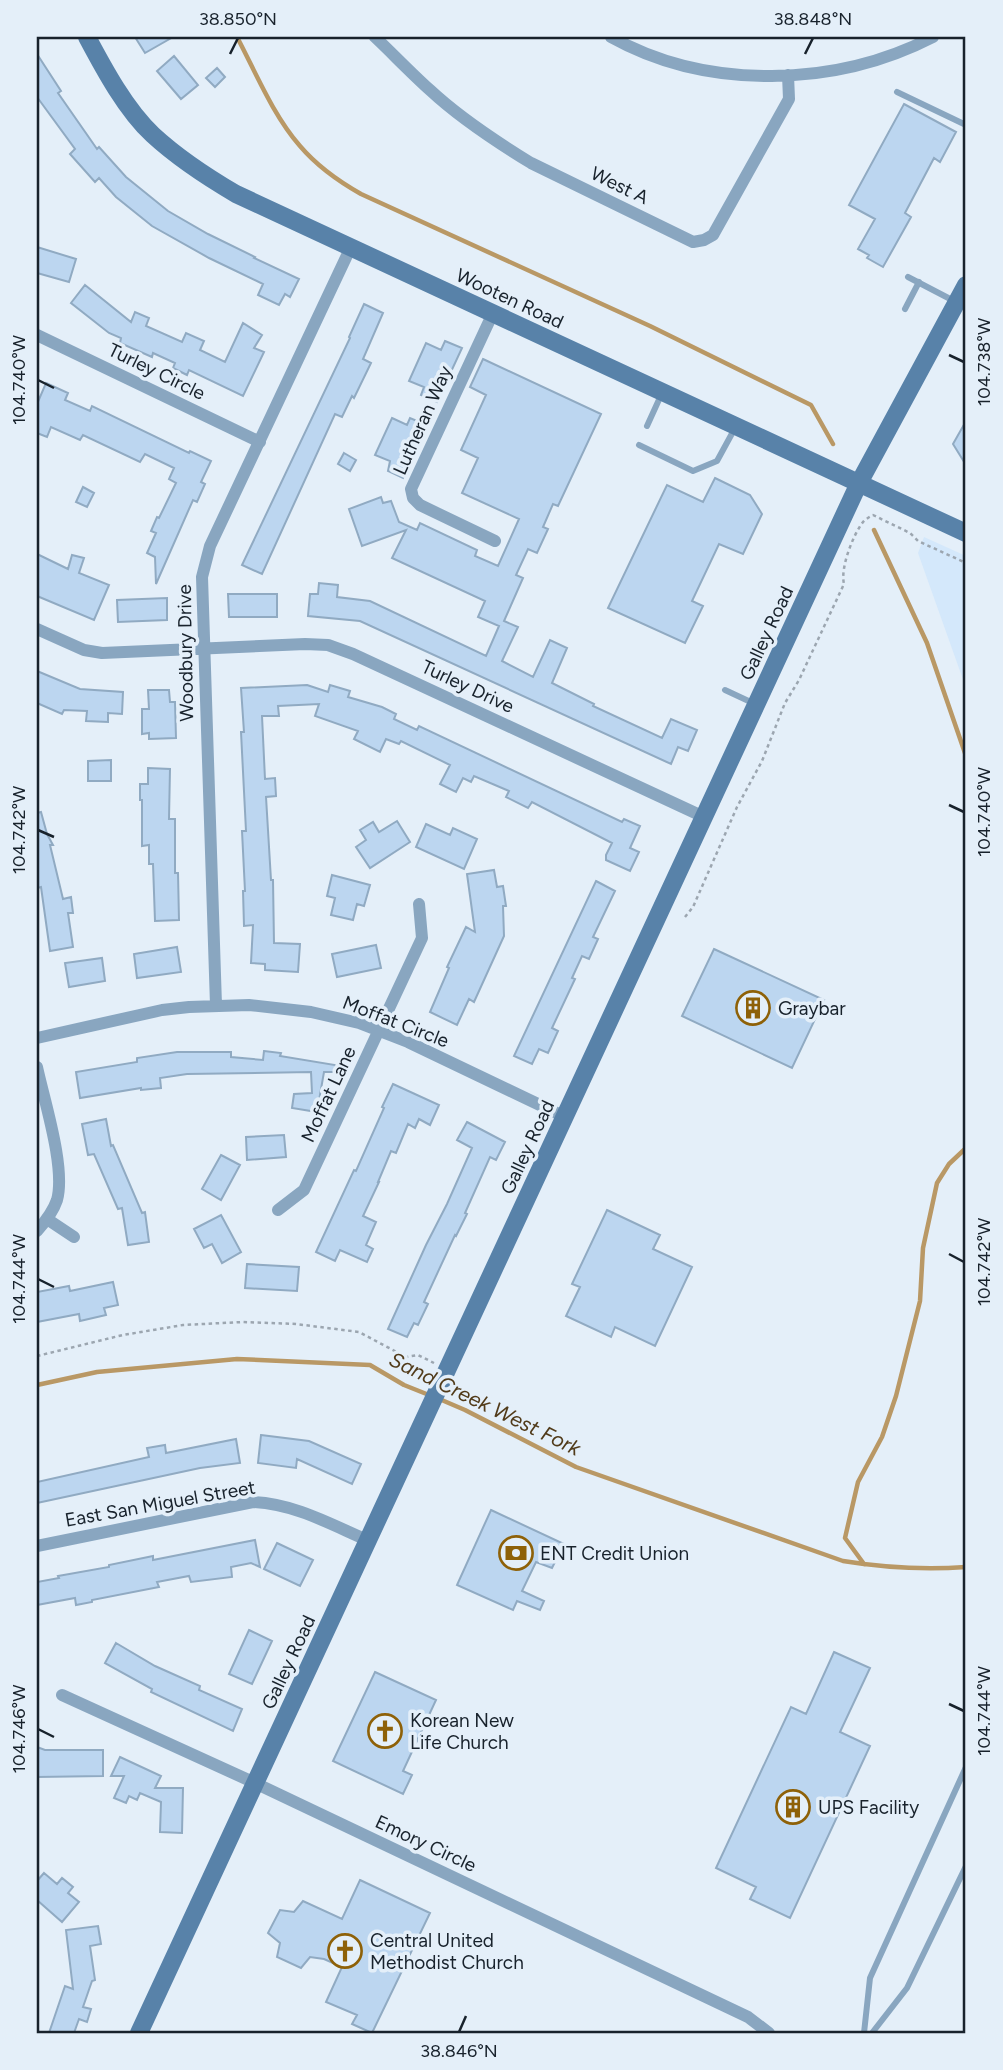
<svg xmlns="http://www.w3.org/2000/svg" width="1003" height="2070" font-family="Figtree,sans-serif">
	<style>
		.built { fill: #d4e8fb }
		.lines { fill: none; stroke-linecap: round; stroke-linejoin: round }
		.stream { stroke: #b99865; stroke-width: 4.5 }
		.building { fill: #bcd6f0; stroke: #90aac2; stroke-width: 2 }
		.path { stroke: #9ca6b0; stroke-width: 2.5; stroke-dasharray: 3.5 3.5; stroke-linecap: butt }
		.lane { stroke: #89a6c0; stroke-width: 6 }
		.street { stroke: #89a6c0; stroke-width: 12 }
		.secondary { stroke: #5882a9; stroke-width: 18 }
		.ticks { fill: none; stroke: #18222c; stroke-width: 2.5 }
		.labels { text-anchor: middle; stroke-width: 7; stroke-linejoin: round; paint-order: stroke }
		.street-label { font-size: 19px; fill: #18222c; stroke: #e4eff9 }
		.poi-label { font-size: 19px; fill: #18222c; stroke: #e4eff9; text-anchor: start }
		.water-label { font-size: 21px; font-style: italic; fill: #513b1a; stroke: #e4eff9 }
		.neatline { fill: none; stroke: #18222c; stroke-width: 2.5 }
		.ticks-label { font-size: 18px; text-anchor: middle; fill: #18222c }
	</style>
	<rect width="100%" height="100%" fill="#e4eff9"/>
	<path class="built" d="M924,537L966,556V688L918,553Z"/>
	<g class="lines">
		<path class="stream" d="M237,37C256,73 273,115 300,146C317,166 338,181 361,194L650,326L811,405L833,444
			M874,530L927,643L966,756
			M37,1385L97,1372L237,1359L370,1365L404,1385L429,1395
			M437,1398L465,1410L576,1467L843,1561C886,1568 923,1570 966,1567
			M864,1564L845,1538L858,1482L882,1437L896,1396L920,1301L923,1248L937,1183L949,1164L966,1148"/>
	</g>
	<path class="building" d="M135,37H173L145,53Z
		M37,54L61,91L58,93L97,149L99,147L126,177L168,211L208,234L255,257L254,258L299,279L290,297L285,294L279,305L258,295L263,284L209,258L152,226L116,197L99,178L95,182L70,154L75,149L37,97Z
		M174,56L198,85L181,99L157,71Z
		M217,68L225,77L215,87L206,78Z
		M904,104L956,132L940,162L934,158L905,213L911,217L883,267L867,258L869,255L858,249L875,219L849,205Z
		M37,247L76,259L69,282L37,273Z
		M85,285L131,322L135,312L149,318L146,326L182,342L186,333L204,341L200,350L225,362L243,323L262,335L254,348L264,352L243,396L189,370L187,375L173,368L175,363L153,353L152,357L120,343L121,338L109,333L71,303Z
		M364,304L383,313L363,359L371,363L354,398L352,396L342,417L335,414L262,574L242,565L350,338L349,337Z
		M445,341L462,348L437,402L421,395L424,387L409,381L426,343L441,350Z
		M483,359L601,414L558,506L553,504L543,527L548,529L537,553L528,549L516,575L523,578L504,621L518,627L502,661L533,677L550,640L567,648L552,683L594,704L593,706L662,738L671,719L697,730L688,751L678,747L671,764L360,621L308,616L310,594H318L319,583L338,585L337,597L370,601L486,656L499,626L478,617L485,601L392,558L406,530L362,546L349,509L381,497L383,503L391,501L399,522L417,530L420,523L477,550L475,556L498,566L519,519L462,493L478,458L461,450L486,395L470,387Z
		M46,383L68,393L65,400L90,411L92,406L189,453L190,451L211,461L201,482L205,484L197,502L193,500L156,584L155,557L147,553L156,533L151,531L157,517L159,518L176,483L169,479L174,468L145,454L140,462L83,435L80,440L51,427L47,437L37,433V404Z
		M392,418L407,425L410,418L427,425L403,478L388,471L390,461L375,455Z
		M966,421V465L953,444Z
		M344,453L356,460L350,471L338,464Z
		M715,478L750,495L762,514L743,554L719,544L692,601L703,606L685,643L608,608L667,485L703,502Z
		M83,487L94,493L87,507L76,502Z
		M37,554L68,569L72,555L84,558L79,573L109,585L94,620L37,596Z
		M228,594H277V617H229Z
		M167,598V620L118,622L117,600Z
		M37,671L80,689L123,692L122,714L108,713V722L86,721L87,711L64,710L62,714L37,703Z
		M307,685L328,692L330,685L350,691L348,697L382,707L396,714L394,719L417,730L419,726L622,822L624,819L640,826L630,848L639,852L630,871L606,860V855L612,843L532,802L528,808L506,797L509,791L474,776L471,782L463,778L456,792L440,784L450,765L401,741L399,744L386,739L380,752L354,739L358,731L315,716L319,704L278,706L279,716H262L265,779L275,778L276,796L266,797L271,880H273L274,943L300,944L298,972L265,970V964L251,963L253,925L244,926L243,891H245L242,831H246L241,732H244L241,688Z
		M148,690H169L170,702H175L176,738L149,739V733L142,734V709H149Z
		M111,760V781H88V761Z
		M148,768L170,769L169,819H175V873H178L179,920L155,921L153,864H149V845L142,846V800H140V784H148Z
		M41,812L47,834L53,845H50L63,899L71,897L73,913H68L73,947L50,951L41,887L37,888V813Z
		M397,821L410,842L370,868L356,847L366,840L360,830L373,822L379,832Z
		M426,824L450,835L453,828L477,839L464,869L416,847Z
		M494,870L497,887L503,886L506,906H503L504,936L474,1002L469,999L457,1025L430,1012L449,968L447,967L466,927L475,932L467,874Z
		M332,875L370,885L364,906L357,904L353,920L331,915L335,898L327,896Z
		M596,881L615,891L593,937L598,939L589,959L582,956L572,978L575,979L552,1028L558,1031L548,1053L539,1049L532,1064L514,1056Z
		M376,945L381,968L337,977L332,954Z
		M177,947L181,972L137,978L134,954Z
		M714,949L824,1000L792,1068L682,1016Z
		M102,958L105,981L69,987L65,963Z
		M264,1051L281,1053L280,1056L335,1065V1072H324L317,1112L292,1108L294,1094L312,1093L311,1072L187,1074L160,1078L161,1088L141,1090V1088L80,1098L76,1072L137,1062V1058L177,1052H231V1057L263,1060Z
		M393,1084L439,1105L430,1125L419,1119L415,1128L408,1124L396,1153L391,1151L378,1182H379L363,1216L376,1222L366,1245L373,1249L367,1262L340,1250L335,1261L316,1252L354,1170L356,1171L384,1108L382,1107Z
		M106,1119L111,1146L113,1145L142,1213L145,1212L149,1242L128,1245L122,1208L118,1209L94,1154L88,1155L82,1124Z
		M467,1122L505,1142L496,1160L490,1157L465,1213L467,1214L456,1236L455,1235L424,1302L428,1304L418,1325L414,1323L407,1337L388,1329L426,1245L447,1204L472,1148L457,1140Z
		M284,1135L286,1157L247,1160L246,1137Z
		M221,1155L240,1165L221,1200L202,1189Z
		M607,1210L660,1235L653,1249L692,1267L655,1346L615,1327L611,1337L566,1316L580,1287L572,1284Z
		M221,1215L241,1252L222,1263L212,1244L204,1248L194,1229Z
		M247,1264L299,1267L297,1291L245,1288Z
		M113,1282L118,1305L104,1308L106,1315L80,1321L79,1314L37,1322V1292L69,1286L70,1291Z
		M261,1435L309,1441L361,1464L352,1484L297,1459L296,1468L258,1463Z
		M236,1439L240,1463L200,1468L37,1503V1482L149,1457L147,1448L165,1445L166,1453Z
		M491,1510L564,1544L552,1568L536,1562L522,1591L544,1601L540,1610L517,1601L513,1610L457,1585Z
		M255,1540L260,1567L251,1563L231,1567L232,1577L191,1582L189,1576L157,1582L159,1587L92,1600V1602L76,1605L75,1598L37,1605V1582L59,1578L58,1576L109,1567V1565L153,1556V1560Z
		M277,1543L313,1560L300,1586L264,1569Z
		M249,1630L272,1641L252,1684L229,1674Z
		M116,1643L155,1666L200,1686L199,1690L242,1709L233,1731L151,1692L152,1689L105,1663Z
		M834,1652L870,1668L840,1732L870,1746L790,1918L750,1899L756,1887L716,1868L791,1707L806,1714Z
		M375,1672L436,1700L403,1771L412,1775L403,1794L333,1761Z
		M37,1747L45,1750H103V1776L37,1777Z
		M120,1757L161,1776L155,1788H183L182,1833L160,1832L161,1802L140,1793L137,1800L129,1796L126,1803L114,1798L124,1776H111Z
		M44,1873L57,1884L62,1878L73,1887L68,1893L79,1902L62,1922L37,1900V1881Z
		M360,1880L430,1913L372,2033L352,2024L357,2015L326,2002L342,1967L324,1959L310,1957L301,1968L277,1957L280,1943L268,1933L280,1910L294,1912L303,1901L342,1919Z
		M98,1926L101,1944L90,1946L95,1980L92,1981L83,2007L91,2009L87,2022L79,2019L74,2033H49L65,1986L73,1989L66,1930Z"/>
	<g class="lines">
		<path class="path" d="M685,917L693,907L737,807L762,761L785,703L799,680L844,584C840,568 853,535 863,522C866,519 869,517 873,515L910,533L918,541L966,563
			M37,1356L123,1335L183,1325L243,1322L296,1324L359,1332L406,1357L418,1355L434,1363"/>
		<path class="lane" d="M897,92L966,125
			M908,277L956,302
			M905,309L919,282
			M647,426L662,393
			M639,445L693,471L717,461L735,428
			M725,690L755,704
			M864,2033L870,1978L966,1767
			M872,2033L907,1988L966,1866"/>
		<path class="street" d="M375,37C393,54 411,73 430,90C460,118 495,141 531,163L693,242L704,240L713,235L789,99L788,75
			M611,37C708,91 836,87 933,37
			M493,313L411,489L413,498L420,505L495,541
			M37,335L260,442
			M37,629L84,650L102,653L305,644L328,645L353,654L704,817
			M216,1005L202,577L210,546L350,249
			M37,1038L162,1010L189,1007L249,1005L311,1012L359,1023L408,1042L565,1117
			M37,1067C44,1100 66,1168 57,1200C53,1212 45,1222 37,1231
			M278,1210L304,1190L422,938L419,904
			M47,1219L74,1237
			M37,1546L253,1502C295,1504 330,1524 367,1540
			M62,1695L255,1783L748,2017L769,2033"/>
		<path class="secondary" d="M87,37C104,69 126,110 153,135C178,158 207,177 236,194L966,533
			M139,2033L859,483L966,285"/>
	</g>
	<path class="ticks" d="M230,54L238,38M805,54L813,38M949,355L964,362M38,380L54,388M949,805L964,812M38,830L54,837M949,1254L964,1262M38,1279L54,1287M949,1704L964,1711M38,1729L54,1737M459,2032L466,2016"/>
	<defs>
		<g id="building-ring" transform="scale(1.75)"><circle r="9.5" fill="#e4eff9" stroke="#8e6108" stroke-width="1.5"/><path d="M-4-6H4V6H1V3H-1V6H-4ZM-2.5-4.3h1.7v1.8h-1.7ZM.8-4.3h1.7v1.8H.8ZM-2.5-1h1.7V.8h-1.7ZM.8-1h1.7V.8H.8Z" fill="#8e6108"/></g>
		<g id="bank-ring" transform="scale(1.75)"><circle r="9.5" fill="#e4eff9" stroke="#8e6108" stroke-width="1.5"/><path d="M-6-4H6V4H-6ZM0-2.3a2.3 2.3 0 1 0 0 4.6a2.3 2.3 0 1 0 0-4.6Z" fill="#8e6108"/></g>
		<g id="church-ring" transform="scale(1.75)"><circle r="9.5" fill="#e4eff9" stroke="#8e6108" stroke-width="1.5"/><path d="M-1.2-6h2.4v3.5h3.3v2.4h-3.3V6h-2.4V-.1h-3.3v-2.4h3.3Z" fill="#8e6108"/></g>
	</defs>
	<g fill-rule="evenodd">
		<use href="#building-ring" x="753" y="1008"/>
		<use href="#bank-ring" x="516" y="1553"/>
		<use href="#church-ring" x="385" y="1731"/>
		<use href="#building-ring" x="793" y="1807"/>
		<use href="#church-ring" x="345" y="1951"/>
	</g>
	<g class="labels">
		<g class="street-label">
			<text transform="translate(620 185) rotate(26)" y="7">West A</text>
			<text transform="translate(510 298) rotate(25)" y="7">Wooten Road</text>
			<text transform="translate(157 371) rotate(26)" y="7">Turley Circle</text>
			<text transform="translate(422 420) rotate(-66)" y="7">Lutheran Way</text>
			<text transform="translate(766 633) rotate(-65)" y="7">Galley Road</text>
			<text transform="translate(185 653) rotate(-91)" y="7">Woodbury Drive</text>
			<text transform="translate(468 686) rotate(25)" y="7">Turley Drive</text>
			<text transform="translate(396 1021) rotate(21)" y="7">Moffat Circle</text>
			<text transform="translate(328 1094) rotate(-65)" y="7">Moffat Lane</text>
			<text transform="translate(527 1147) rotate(-65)" y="7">Galley Road</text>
			<text transform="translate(160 1503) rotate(-10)" y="7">East San Miguel Street</text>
			<text transform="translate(288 1662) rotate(-65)" y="7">Galley Road</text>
			<text transform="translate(426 1843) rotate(25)" y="7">Emory Circle</text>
		</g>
		<g class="poi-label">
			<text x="778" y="1015">Graybar</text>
			<text x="540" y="1560">ENT Credit Union</text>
			<text x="410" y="1727">Korean New<tspan x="410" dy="22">Life Church</tspan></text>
			<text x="818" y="1814">UPS Facility</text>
			<text x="370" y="1947">Central United<tspan x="370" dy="22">Methodist Church</tspan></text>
		</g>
		<g class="water-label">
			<text transform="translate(485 1404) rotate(26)" y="7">Sand Creek West Fork</text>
		</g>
	</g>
	<rect width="1003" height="2070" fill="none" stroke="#e4eff9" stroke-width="77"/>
	<rect x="38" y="38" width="926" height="1994" class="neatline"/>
	<g class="ticks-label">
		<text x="238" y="25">38.850°N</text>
		<text x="813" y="25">38.848°N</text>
		<text transform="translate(984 362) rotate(-90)" y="6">104.738°W</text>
		<text transform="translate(19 380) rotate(-90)" y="6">104.740°W</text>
		<text transform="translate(984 812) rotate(-90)" y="6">104.740°W</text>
		<text transform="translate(19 830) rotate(-90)" y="6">104.742°W</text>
		<text transform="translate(984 1262) rotate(-90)" y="6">104.742°W</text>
		<text transform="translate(19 1279) rotate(-90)" y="6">104.744°W</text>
		<text transform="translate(984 1711) rotate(-90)" y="6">104.744°W</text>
		<text transform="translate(19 1729) rotate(-90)" y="6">104.746°W</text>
		<text x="459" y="2057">38.846°N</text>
	</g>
</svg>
